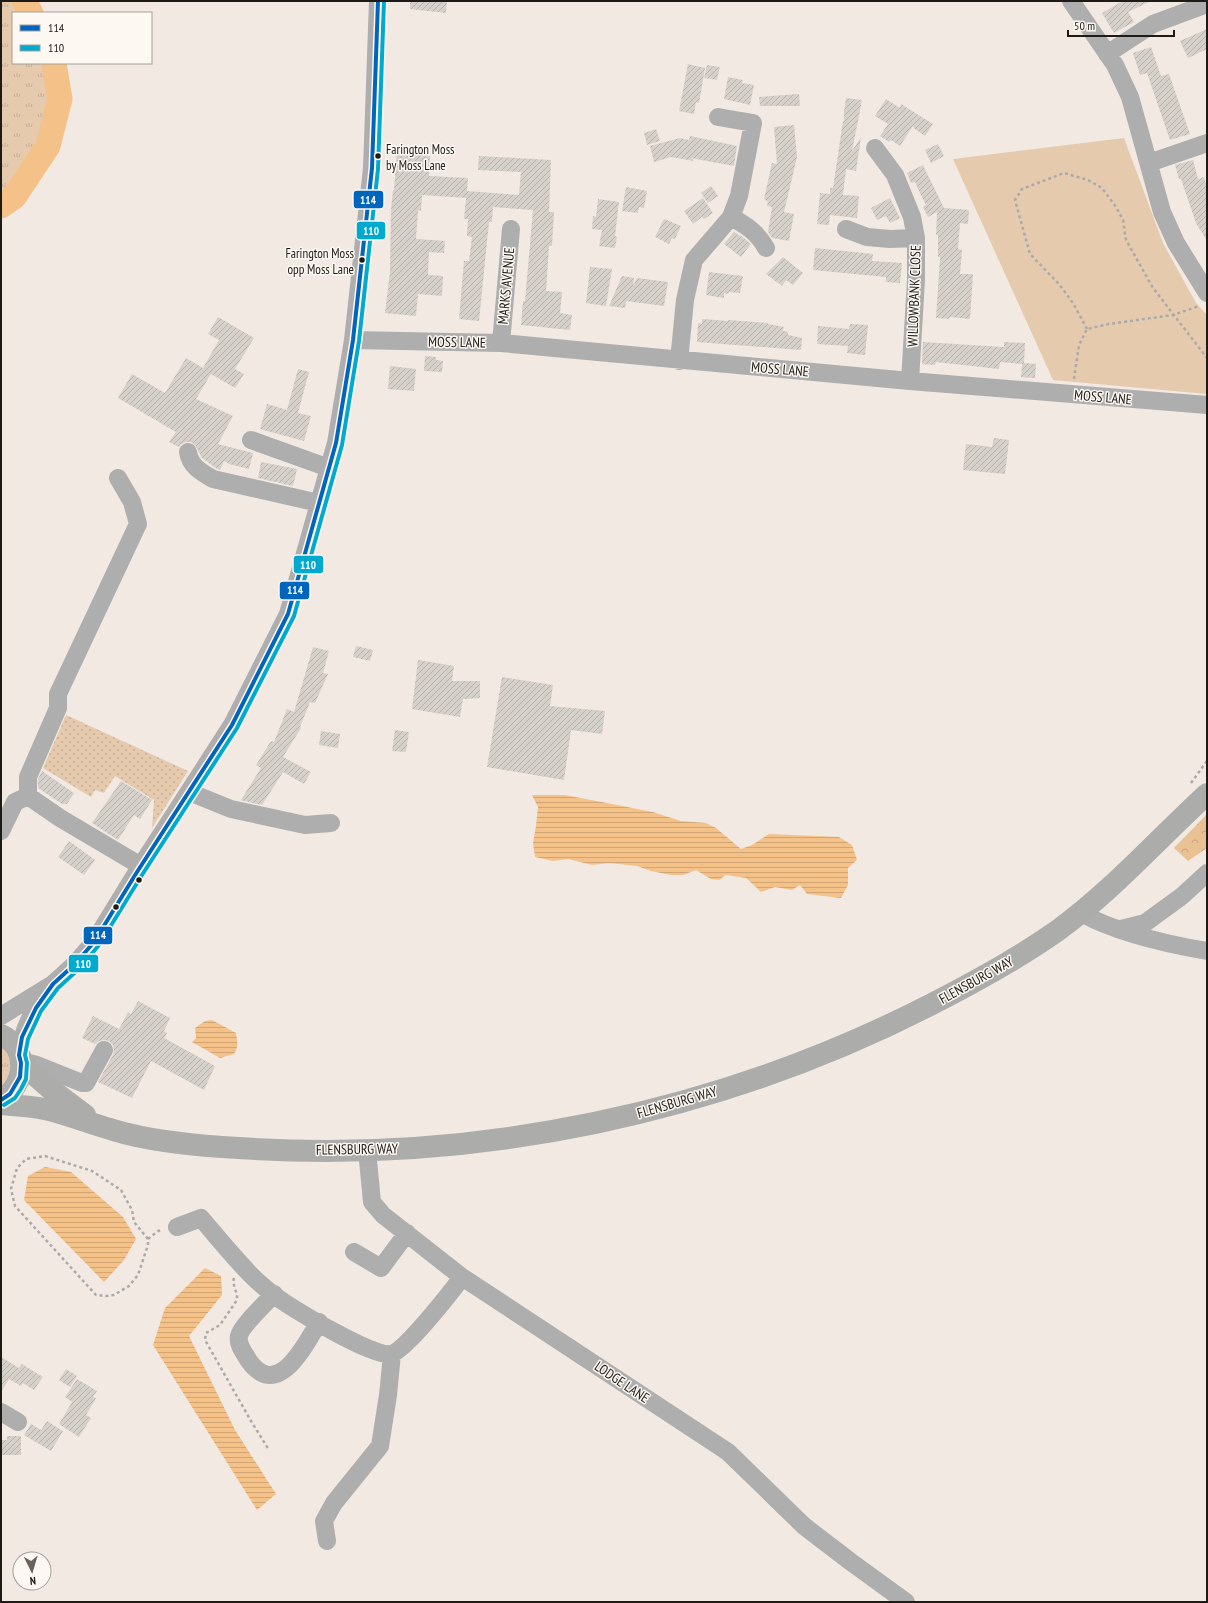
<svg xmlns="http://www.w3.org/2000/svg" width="1208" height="1603" font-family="'PT Sans Narrow',sans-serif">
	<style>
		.grass { fill: url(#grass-tufts) }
		.forest { fill: url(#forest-crowns) }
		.park { fill: #e5caae }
		.garden { fill: url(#garden-dots) }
		.water { fill: url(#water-rules) }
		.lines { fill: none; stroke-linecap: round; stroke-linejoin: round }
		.river { stroke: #f4c288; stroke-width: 25 }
		.building { fill: url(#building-hatch) }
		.path { stroke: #abaaa9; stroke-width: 2.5; stroke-dasharray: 3 3; stroke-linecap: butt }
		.minor { stroke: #aeaeae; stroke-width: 18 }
		.highway { stroke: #acacaa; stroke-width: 22 }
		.bus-1-casing { stroke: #fdf8f2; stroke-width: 7 }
		.bus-2-casing { stroke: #fdf8f2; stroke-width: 7 }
		.bus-1 { stroke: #0065bd; stroke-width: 4 }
		.bus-2 { stroke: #00a9ce; stroke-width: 4 }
		.bus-dot { fill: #1e1a15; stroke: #fdf8f2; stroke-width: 1.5 }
		.labels { text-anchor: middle; stroke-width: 3; stroke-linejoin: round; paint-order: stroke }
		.bus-label { font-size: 13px; fill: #1e1a15; stroke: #fdf8f2; text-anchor: start }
		.street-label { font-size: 14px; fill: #1e1a15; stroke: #fdf8f2 }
		.line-badge { stroke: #fdf8f2; stroke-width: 1.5 }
		.badge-label { font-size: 11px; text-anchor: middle; font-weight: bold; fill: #fff }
	</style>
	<defs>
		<pattern id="grass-tufts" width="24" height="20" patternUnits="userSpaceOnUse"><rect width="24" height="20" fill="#e5caae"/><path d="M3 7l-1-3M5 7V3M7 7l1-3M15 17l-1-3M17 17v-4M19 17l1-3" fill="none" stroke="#c4ad95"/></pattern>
		<pattern id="forest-crowns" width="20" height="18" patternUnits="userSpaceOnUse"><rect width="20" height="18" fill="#eac192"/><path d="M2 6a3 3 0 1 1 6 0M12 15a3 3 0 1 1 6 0" fill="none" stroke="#c8a57d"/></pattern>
		<pattern id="garden-dots" width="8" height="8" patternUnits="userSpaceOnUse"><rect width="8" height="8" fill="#e5caae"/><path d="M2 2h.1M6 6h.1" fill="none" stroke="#c4ad95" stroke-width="1.8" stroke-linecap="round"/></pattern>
		<pattern id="water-rules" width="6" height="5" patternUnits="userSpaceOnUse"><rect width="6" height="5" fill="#f4c288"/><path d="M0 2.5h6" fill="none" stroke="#d1a674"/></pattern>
		<pattern id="building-hatch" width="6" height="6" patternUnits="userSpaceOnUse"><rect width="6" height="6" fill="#d6d0ca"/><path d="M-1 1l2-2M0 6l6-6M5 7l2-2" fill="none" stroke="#b7b2ad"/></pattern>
	</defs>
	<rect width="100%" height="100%" fill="#f1e9e2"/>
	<path class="grass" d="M1,1H18L25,13H13V63H48L55,94L47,129L17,189L1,202Z
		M1,1046C16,1064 13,1069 1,1087Z"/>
	<path class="forest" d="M1207,814V848L1188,861L1174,848Z"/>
	<path class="park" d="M1124,138L1163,243L1196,303L1207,315V394L1053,380L953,159Z"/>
	<path class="garden" d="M66,715L188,771L152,828L154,800L115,776L104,793L95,790L91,797L43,768Z"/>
	<path class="water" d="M532,795H565L653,812L681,821L706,823L716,828L741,849L752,845L769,834L839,837L852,845L857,860L848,868V885L841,898L807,894L800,885L792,890L775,887L761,892L746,878L726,875L719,880L711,879L696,870L683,875H671L651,871L637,866L609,863L592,865L568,859L553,861L535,857L533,843L536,826L538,807Z
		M212,1020L236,1033C237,1041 239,1047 234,1054L220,1058L192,1042L196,1038L195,1028L205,1021Z
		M45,1167L71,1172L123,1217L136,1239L124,1260L104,1282L24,1200L28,1176Z
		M205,1268L221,1276L222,1295L189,1336L235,1430L276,1494L257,1510L153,1345L165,1308Z"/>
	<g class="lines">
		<path class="river" d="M24,1L31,13
			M1,206L14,197L48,146L60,99L54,63"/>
	</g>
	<path class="building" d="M410,1H447L446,13L410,9Z
		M1123,1H1151L1128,12L1134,22L1114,33L1102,13Z
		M1207,29V49L1188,58L1180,41Z
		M1151,47L1161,76L1169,74L1190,134L1170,140L1147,73L1140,75L1133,53Z
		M688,64L705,68L699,103L696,102L694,114L679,111Z
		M707,65L720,67L717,80L704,78Z
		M728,77L743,80L742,83L754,85L750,105L724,99Z
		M799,94L800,106H760L759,97Z
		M846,98L862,100L852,151L861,137L856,171L846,169L843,195L859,196L857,218L830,215L829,225L817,224L820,193L830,194V188H833L843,121H844V112Z
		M886,99L900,108L901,104L933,124L925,136L915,129L913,126L900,146L891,140L889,142L880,136L888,124L875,116Z
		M794,125L797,157L784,212L794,214L789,241L772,238L768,232L772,207L767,206L768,202L764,199L772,163L777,164L774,127Z
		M656,129L660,141L647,145L644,133Z
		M690,136L737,146L734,166L691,158L694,161L671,157L654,162L650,146L680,138L689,140Z
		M938,144L944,156L931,163L925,150Z
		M397,149L418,150V155L430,156L429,176L468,178L467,191L519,195L521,172L478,170L479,156L551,160L549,212H554L552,246H549L546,291L562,292L560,313L572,315L570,330L521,325L523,301H525L533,210L493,207L492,222H489L479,321L459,319L464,261H469L472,237L467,236L468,219H464L466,198L422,195L421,211L418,210L416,239L445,241L444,253L429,252L428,275L443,276L442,296L418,294L416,316L385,313L390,272L391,210L393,190H394Z
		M1193,160L1198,179L1204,177L1207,188V241L1196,223L1181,179H1179L1175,165Z
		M923,165L944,208L969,210L968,224L960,223L958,249L962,250L960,274H973L970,319L950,317L949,319L936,318L940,257H938V235H936L937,212L928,217L923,207L926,205L920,193L915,182L911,183L907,173Z
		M711,186L718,196L708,203L701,193Z
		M626,187L647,191L644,208L639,207L638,213L622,211Z
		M703,198L713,213L704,219L702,217L693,224L684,211Z
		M890,198L900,218L890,223L886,216L877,220L871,208Z
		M598,199L619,202L615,236L617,237L615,248L599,246L602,230L592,229L593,216L596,217Z
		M664,219L681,226L675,239L672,238L669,244L655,237Z
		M734,232L740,236V235L751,244L741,257L724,244Z
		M815,248L873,254L872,261L902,263L900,283L886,282V277L813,270Z
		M783,257L803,273L793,285L786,280L782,286L766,274Z
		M590,267L612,269L606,306L586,303Z
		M709,272L743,276L740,293L729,292L728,294L724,293V298L706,295Z
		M622,276L634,278L633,286L637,278L668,282L664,306L626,301L625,308L609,306Z
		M218,317L254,338L235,369L244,374L235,388L211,374L196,399L233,416L218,444L253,453L249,469L229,464L224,461L220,470L217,469L202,458L195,445L191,442H186L181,444L179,447L169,442L176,432L118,398L132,374L165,393L186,358L203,368L219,340L208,334Z
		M702,319L728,321V320L768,323V324L784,327L783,331L788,332V335L802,338L801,350L697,342L698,323L702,324Z
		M850,324L868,325L865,355L847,353L848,346L817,344L818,326L849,329Z
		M923,342L1004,347V342L1025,343L1024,363L1036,364L1035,378L1021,377L1022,364L1000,362L999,369L936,362L935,365L922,364Z
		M425,356L436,357V360L443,361L442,372L424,371Z
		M390,366L416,369L414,391L388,389Z
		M298,369L309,372L298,413L311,416L304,441L260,429L267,404L287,410Z
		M994,438L1009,440L1005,474L963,470L966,444L992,447Z
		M261,462L297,469L293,486L258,478Z
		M356,646L373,650L370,661L353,657Z
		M313,647L329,651L323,673L328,674L315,703L310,702L300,727L301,728L283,757L311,772L304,784L283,772L262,805L244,801L241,800L261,768L256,765L271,741L274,742L287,709L294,712Z
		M418,660L454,666L452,681H480V698L463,699L460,717L412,709Z
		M502,677L553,685L550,706L605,711L602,734L571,730L564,780L487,767Z
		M395,730L409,732L406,752L392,751Z
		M321,731L340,734L338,748L319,745Z
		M42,771L74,793L67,804H62L38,788V779Z
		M121,781L152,800L140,819L134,815L118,840L92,823Z
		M69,841L95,860L84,875L58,857Z
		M138,1001L170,1018L164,1031L167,1033L164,1038L215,1066L204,1090L151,1061L132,1098L98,1082L113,1055L114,1050L113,1045L109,1041L104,1040L99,1041L95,1044L82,1038L93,1016L119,1029L128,1012L131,1014Z
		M1,1357L19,1368L22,1364L43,1377L34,1390L23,1383L21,1386L9,1379L1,1392Z
		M66,1369L77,1376L70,1387L59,1380Z
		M77,1379L97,1391L93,1397L96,1398L86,1415L91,1418L79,1437L59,1424L72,1402L65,1397Z
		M47,1421L63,1431L51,1451L24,1435L31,1424L41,1430Z
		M7,1436H21V1455H1V1440H7Z"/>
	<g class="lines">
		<path class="path" d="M1087,329L1073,303L1059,284L1030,254L1015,200L1022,189L1064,173L1088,180L1102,188L1116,207L1123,220L1126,240L1153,288L1207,358
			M1074,379L1079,345L1087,329L1109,324L1173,315L1199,306
			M1191,783L1207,761
			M45,1156L92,1171L121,1190L132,1210L134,1222L148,1239V1245L138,1275L129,1286L114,1295L106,1296L96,1295L15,1206L11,1189L17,1168L26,1159Z
			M148,1239L158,1231L162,1230
			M234,1278L233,1282L237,1295V1300L220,1325L206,1333L205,1340L251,1421L269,1450"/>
		<path class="minor" d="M1071,1L1115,65L1130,97L1162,212L1176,243L1207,293
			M1107,54L1153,24L1207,4
			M875,148L895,175L912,217L916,238V280L910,381
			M1149,163L1207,143
			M731,217C746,225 758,233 766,248
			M846,229L867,237L890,239L916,238
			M353,340L501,343L910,381L1207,405
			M501,343L511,229
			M679,361L685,300L694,260L731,217L739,196L753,123L718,117
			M251,440L329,468
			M188,452C190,466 201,472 213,479L319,503
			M189,792L231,809L305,825L331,823
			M28,796V777L58,708V694L138,524L132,502L118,478
			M1,831L15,802L28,796L60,818L141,866
			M1081,913C1117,933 1166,944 1207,951
			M1121,929L1145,923L1182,896L1207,873
			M1,1016L53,984L75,964L94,942L137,872L232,725L288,614L336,443L353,340L372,168L378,1
			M19,1055C23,1027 32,1013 48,991
			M21,1061L37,1065L82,1083H86L104,1050
			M367,1150L372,1202L383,1215L462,1277L728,1452L804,1526L851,1562L906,1602
			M177,1227L201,1218C218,1238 234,1258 253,1277C260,1284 270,1292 278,1298C295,1310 374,1358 391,1354C405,1351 452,1291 462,1277
			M354,1252L381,1268L407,1233
			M274,1294C266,1303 241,1326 239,1336C237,1345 245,1354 249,1361C278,1401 305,1345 319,1322
			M1,1412L18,1422
			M327,1541L324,1521L334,1503L380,1446L388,1395L392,1354"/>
		<path class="highway" d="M1,1035C30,1048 26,1085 1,1100
			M21,1063L53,1091L85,1115
			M1,1104C19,1106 36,1106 53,1111C78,1118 103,1128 128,1134C164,1143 203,1146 239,1148C477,1164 720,1113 932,1004C975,982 1017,959 1057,931C1112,891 1157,840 1207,794"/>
		<g class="bus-1-casing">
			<path id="bus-1" d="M1,1100L10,1094L20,1077L21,1063L19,1055L22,1037L36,1008L53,984L75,964L94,942L137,872L232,725L288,614L336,443L353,340L372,168L378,1"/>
		</g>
		<g class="bus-2-casing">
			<path id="bus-2" d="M4,1105L15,1098L21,1089L26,1079L27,1063L25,1055L28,1039L41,1011L58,988L80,968L99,945L142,875L237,728L294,616L342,445L359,341L378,169L384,1"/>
		</g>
		<use href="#bus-1" class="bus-1"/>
		<use href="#bus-2" class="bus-2"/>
	</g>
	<g class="bus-dot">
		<circle cx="378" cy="156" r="3.5"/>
		<circle cx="362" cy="260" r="3.5"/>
		<circle cx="139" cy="880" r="3.5"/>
		<circle cx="116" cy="907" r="3.5"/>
	</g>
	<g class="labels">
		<g class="bus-label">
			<text x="386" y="154">Farington Moss<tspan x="386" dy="16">by Moss Lane</tspan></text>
			<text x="354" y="258" text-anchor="end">Farington Moss<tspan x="354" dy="16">opp Moss Lane</tspan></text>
		</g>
		<g class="street-label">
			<text transform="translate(506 286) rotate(-85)" y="5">MARKS AVENUE</text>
			<text transform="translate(914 296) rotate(-88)" y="5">WILLOWBANK CLOSE</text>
			<text transform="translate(457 342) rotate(1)" y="5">MOSS LANE</text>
			<text transform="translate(780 369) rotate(5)" y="5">MOSS LANE</text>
			<text transform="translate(1103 397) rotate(5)" y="5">MOSS LANE</text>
			<text transform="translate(976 980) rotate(-29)" y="5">FLENSBURG WAY</text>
			<text transform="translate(677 1102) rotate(-16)" y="5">FLENSBURG WAY</text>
			<text transform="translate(357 1149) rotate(-1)" y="5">FLENSBURG WAY</text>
			<text transform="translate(622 1382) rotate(34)" y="5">LODGE LANE</text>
		</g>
	</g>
	<g class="line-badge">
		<rect x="353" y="190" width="31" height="19" rx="4" fill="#0065bd"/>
		<rect x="356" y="221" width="30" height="19" rx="4" fill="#00a9ce"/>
		<rect x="293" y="555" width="31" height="19" rx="4" fill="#00a9ce"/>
		<rect x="279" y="581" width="31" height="19" rx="4" fill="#0065bd"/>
		<rect x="83" y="926" width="30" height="19" rx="4" fill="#0065bd"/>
		<rect x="68" y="954" width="31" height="19" rx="4" fill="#00a9ce"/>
	</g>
	<g class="badge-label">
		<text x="368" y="204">114</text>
		<text x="371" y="235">110</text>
		<text x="308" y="569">110</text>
		<text x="295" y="594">114</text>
		<text x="98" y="939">114</text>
		<text x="83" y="968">110</text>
	</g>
	<rect width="1208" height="1603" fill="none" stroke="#1e1a15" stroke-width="4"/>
	<rect x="12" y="12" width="140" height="52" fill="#fdf8f2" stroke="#a49f9a"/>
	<rect x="20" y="25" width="20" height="6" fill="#0065bd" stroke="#a49f9a"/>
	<text x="48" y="32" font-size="12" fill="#1e1a15">114</text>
	<rect x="20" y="45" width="20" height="6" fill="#00a9ce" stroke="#a49f9a"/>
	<text x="48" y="52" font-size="12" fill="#1e1a15">110</text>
	<g transform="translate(32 1571) rotate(175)"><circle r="19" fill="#fdf8f2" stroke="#a49f9a"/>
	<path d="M0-3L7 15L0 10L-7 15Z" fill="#68625d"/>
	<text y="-6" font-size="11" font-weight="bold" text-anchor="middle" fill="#1e1a15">N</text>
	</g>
	<path d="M1068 30v6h106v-6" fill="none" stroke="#1e1a15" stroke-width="2"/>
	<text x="1074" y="30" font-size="12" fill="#1e1a15" stroke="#fdf8f2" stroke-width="3" paint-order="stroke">50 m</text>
</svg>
